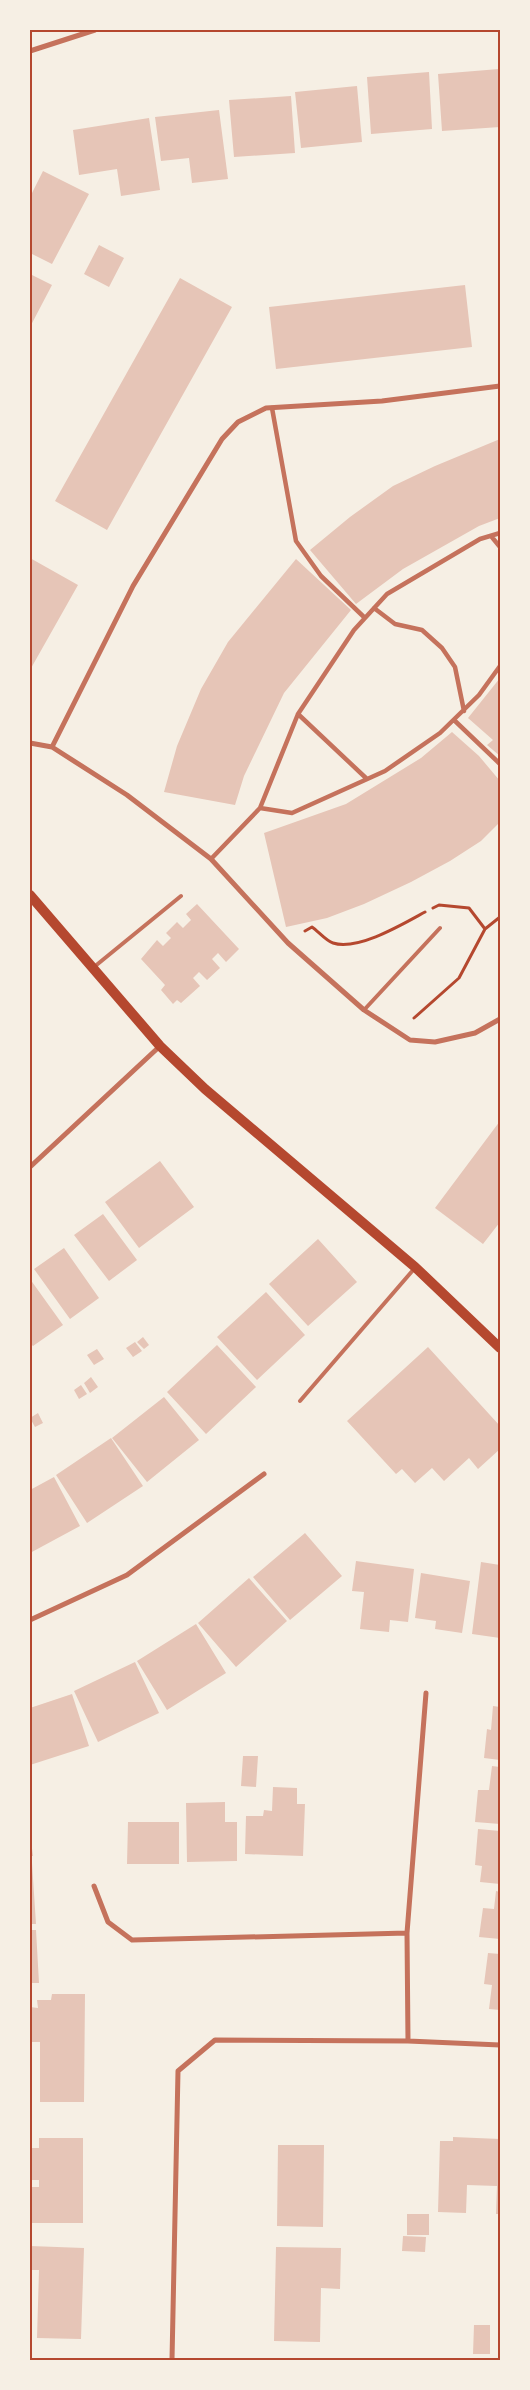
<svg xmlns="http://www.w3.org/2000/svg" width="530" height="2390" font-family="'Fira Sans',sans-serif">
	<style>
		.building { fill: #e6c5b7 }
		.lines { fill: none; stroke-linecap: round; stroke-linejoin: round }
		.path { stroke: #b5482f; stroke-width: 3 }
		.service { stroke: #c5725c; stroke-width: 4 }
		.pedestrian { stroke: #c5725c; stroke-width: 4.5 }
		.minor { stroke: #c5725c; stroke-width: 5 }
		.secondary { stroke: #b5482f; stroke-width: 10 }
		.neatline { fill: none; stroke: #b5482f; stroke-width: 2 }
	</style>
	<rect width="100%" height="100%" fill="#f6efe4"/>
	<path class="building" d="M499,69L500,127L442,131L438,74Z
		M429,72L432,129L371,134L367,77Z
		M357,86L362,142L301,148L295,92Z
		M291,96L295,153L234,157L229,100Z
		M219,110L228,179L192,183L189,158L161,161L155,117Z
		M149,118L160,190L121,196L117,169L79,175L73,130Z
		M43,171L89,194L52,264L30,253V197Z
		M99,245L124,258L109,287L84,274Z
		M30,274L52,285L30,327Z
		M180,278L232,307L107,530L55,501Z
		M465,285L472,347L276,369L269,307Z
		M500,439V518L479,526L403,569L356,604L310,550L350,517L393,486L435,466Z
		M30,558L78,585L30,670Z
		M296,559L351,610L284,693L244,776L235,805L164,792L177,746L201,689L228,642Z
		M500,678V756L487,745L493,740L468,718Z
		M452,732L479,756L500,781V822L481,841L450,861L411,882L364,904L327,918L286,927L264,833L346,804L421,758Z
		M197,904L239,949L226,962L218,953L212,959L220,968L207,980L199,972L193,978L200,986L181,1003L177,1000L173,1004L161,990L165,985L141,959L157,940L163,946L171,938L166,933L177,922L183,928L191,920L186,914Z
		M500,1121V1222L483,1244L435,1208Z
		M160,1161L194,1207L139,1248L105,1202Z
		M103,1214L137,1260L109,1281L74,1235Z
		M318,1239L357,1282L308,1326L269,1284Z
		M64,1248L99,1298L70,1319L34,1269Z
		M30,1279L63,1325L33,1346L30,1343Z
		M266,1292L305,1335L257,1380L217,1337Z
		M143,1337L149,1345L144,1349L137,1342Z
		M135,1342L142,1351L133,1357L126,1348Z
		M217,1345L256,1387L206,1434L167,1392Z
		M428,1347L500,1426V1449L478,1469L469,1458L444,1481L432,1468L415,1483L402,1469L396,1474L347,1421Z
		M97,1349L104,1359L94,1365L87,1355Z
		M91,1377L98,1387L90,1393L84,1383Z
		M81,1385L87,1394L79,1399L74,1390Z
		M164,1397L199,1440L147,1482L112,1438Z
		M38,1413L43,1423L35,1427L30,1418Z
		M111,1438L143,1486L87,1523L56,1475Z
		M54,1477L80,1526L30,1553V1490Z
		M305,1533L342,1576L290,1620L253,1577Z
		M356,1561L414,1569L408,1622L390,1620L389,1632L360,1629L364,1592L352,1591Z
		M481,1562L500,1565V1638L472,1634Z
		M421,1573L470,1581L462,1633L435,1629L436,1621L415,1618Z
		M249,1578L287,1621L236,1667L198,1623Z
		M196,1624L226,1673L167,1710L137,1661Z
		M135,1662L159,1713L98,1742L74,1691Z
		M72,1694L89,1746L30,1765V1708Z
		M493,1706L500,1707V1760L484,1758L487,1729L491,1730Z
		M243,1756H258L256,1787L241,1786Z
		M492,1766L500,1767V1824L475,1822L478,1790H489Z
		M273,1787L297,1788V1804H305L303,1856L245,1854L246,1816H263L264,1810L272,1811Z
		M225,1802V1822H237V1861L187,1862L186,1803Z
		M128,1822H179V1864H127Z
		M478,1829L500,1831V1884L480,1882L482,1866L475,1865Z
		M30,1833L33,1856H30Z
		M30,1863H32L36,1924H30Z
		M496,1891L500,1892V1939L479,1937L483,1908L494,1909Z
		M30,1930H36L39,1983H30Z
		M488,1953L500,1954V2010L489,2009L492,1985L484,1984Z
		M52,1994H85L84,2102H40V2042H30V2007L38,2008L37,2000H51Z
		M453,2137L500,2139V2214H496L497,2186L467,2185L466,2213L438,2212L440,2141H453Z
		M39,2138H83V2223H30V2187H39V2180H30V2148H39Z
		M278,2145H324L323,2227L277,2226Z
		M407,2214H429V2235H407Z
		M403,2236L426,2237L425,2252L402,2251Z
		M30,2246L84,2248L81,2339L37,2338L39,2270H30Z
		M276,2247L341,2248L340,2289L321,2288L320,2342L274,2341Z
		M474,2325H490V2354H473Z"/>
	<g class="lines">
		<path class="path" d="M433,908L439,905L469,908L485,929
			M305,931L312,927C318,931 326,941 333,943C358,951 403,924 425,912
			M414,1018L459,978L485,929L500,917"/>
		<path class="service" d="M94,967L181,896
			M364,1010L440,928
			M300,1401L414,1269"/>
		<path class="pedestrian" d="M272,408L296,541L321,576L365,618
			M491,536L500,547
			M374,608L395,624L422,630L442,648L455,667L464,711
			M298,714L367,779
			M454,720L500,764
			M260,808L292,813L385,771L440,733L479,695L500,666
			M211,859L260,808L298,714L354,630L387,594L480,539L500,533"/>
		<path class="minor" d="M30,51L95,30
			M30,743L52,747L127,795L211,859L288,943L364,1010L410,1040L435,1042L475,1033L500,1019
			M52,747L133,586L222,439L238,422L266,408L382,401L500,386
			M30,1167L160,1046
			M30,1620L127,1575L264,1474
			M94,1886L108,1922L132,1940L407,1933
			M408,2041L407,1933L426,1693
			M172,2360L178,2071L215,2040L408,2041L500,2045"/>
		<path class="secondary" d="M30,895L160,1046L205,1089L415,1267L500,1348"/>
	</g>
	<rect width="530" height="2390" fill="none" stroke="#f6efe4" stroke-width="62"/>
	<rect x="31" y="31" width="468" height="2328" class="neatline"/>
</svg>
